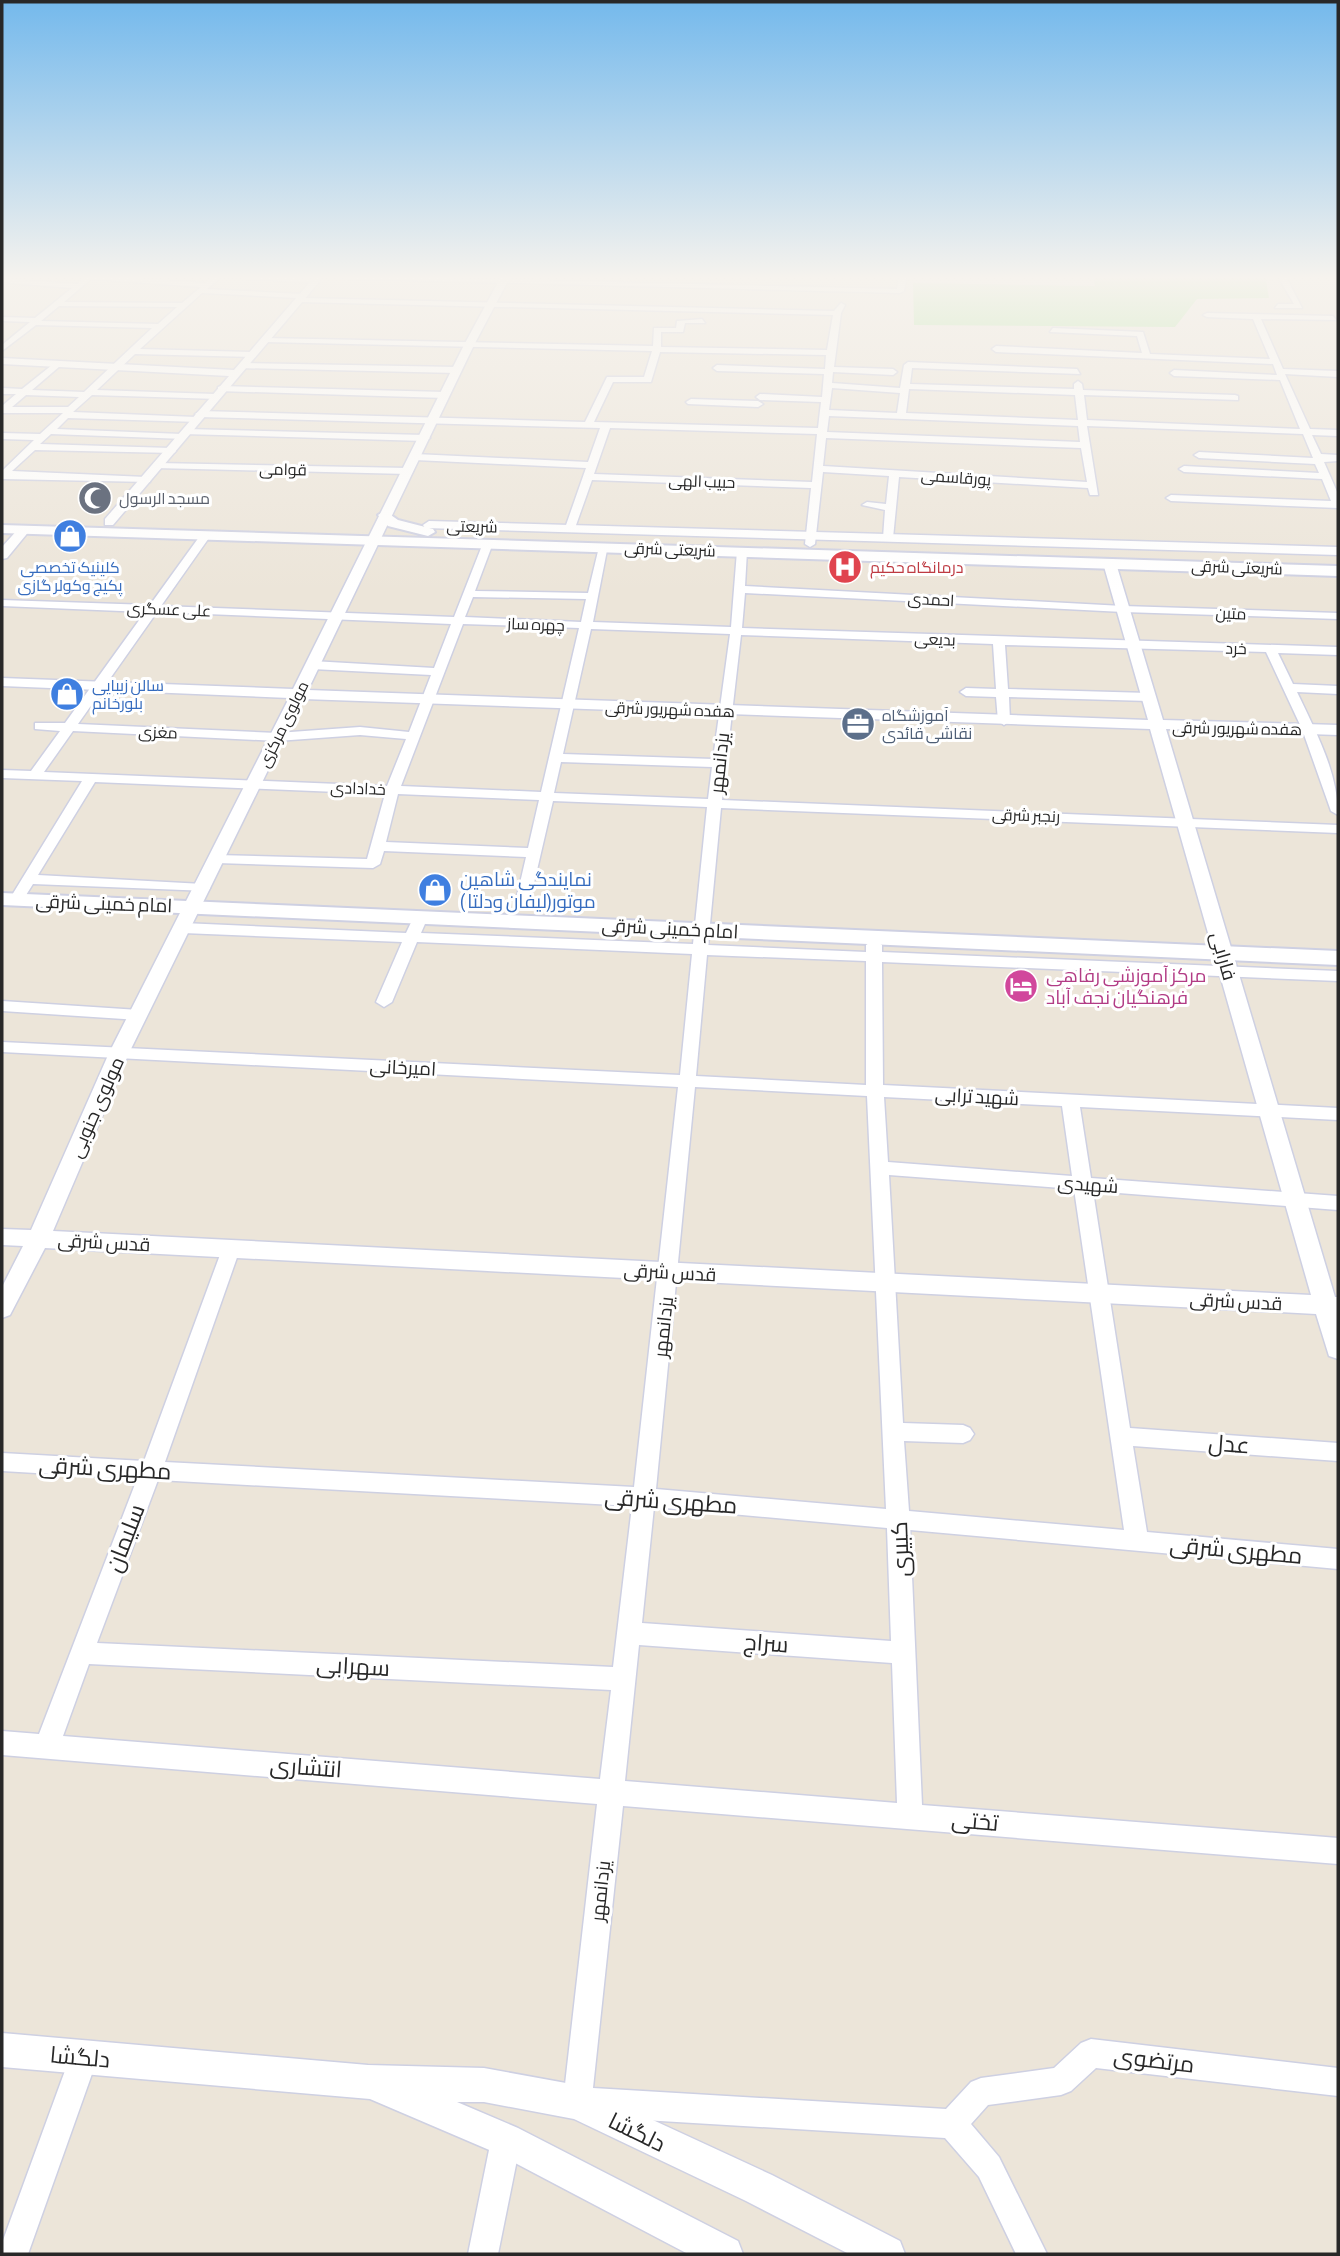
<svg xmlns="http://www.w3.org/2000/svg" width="1340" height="2256" font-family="'Asap Condensed',Cairo,sans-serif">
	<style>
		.green { fill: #a6e592 }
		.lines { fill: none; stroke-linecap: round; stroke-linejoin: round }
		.minor-casing { stroke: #ced0e2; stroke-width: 3 }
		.tertiary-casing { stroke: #ced0e2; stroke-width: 3 }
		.secondary-casing { stroke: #ced0e2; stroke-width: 4 }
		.minor { fill: #fff; fill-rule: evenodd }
		.tertiary { fill: #fff; fill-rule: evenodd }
		.secondary { fill: #fff; fill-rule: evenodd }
		.labels { text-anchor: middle; stroke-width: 6; stroke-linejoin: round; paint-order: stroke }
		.far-street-label { font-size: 16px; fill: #282828; stroke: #fff }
		.far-worship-label { font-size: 16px; fill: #5b616d; stroke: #fff; text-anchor: start }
		.far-shop-label { font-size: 16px; fill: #366cbe; stroke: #fff }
		.far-health-label { font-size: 16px; fill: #be3a42; stroke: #fff; text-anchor: start }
		.far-service-label { font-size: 16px; fill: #4e5e75; stroke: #fff; text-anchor: start }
		.street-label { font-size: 19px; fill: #282828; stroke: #fff }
		.shop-label { font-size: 19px; fill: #366cbe; stroke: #fff; text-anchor: start }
		.hotel-label { font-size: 19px; fill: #b23c85; stroke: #fff; text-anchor: start }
		.near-street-label { font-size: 23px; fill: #282828; stroke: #fff }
	</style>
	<rect width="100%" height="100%" fill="#ece5d9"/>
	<path class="green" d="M1093,275H1265L1269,298L1197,299L1175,327L914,325L913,283L1095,286Z"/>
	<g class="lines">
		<g class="minor-casing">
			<path id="minor" d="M87,275L206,283L214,275L319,279L316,283L221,277L207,289L302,294L306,296L304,298L834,311L841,303L845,305L841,313L834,367L893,369L897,372L893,375L833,372L832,383L900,388L904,365L908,362L1077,369L1080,374L912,368L910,384L1074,389V384L1078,381L1082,384L1083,390L1235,395L1238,396V400L1084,395L1087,420L1300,429L1280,380L1174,376L1170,373L1174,370L1277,375L1273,364L996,352L992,349L996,346L1142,353L1137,336L1050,332L1053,328L1143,332L1150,354L1270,359L1253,319L1207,317L1203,315L1207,313L1333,316L1336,320L1261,319L1283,369L1338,371V377L1285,374L1310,429L1338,430V436L1312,435L1321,454L1338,455V461L1324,462L1338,494V508L1171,501L1166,498L1171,495L1331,501L1322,479L1184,472L1179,469L1184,466L1319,473L1315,464L1199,458L1194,455L1199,452L1313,458L1303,434L1087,426L1098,495H1090L1088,488L899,477L893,538L888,541L883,538L885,510L862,505L867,502L886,504L889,476L823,472L815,544L810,547L805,544L811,488L592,480L575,528L570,531L565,528L586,468L415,460L410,457L415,454L588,462L600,428L200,417L195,414L200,411L585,422L607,377H644L652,351L265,342L261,340L265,338L653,346L654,328H676L677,321L702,319L705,323H685L683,332H661V347L827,350L833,315L299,302L295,300L297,298L202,293L140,349L251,352L254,357L135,354L97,390L215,394L218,395V399L92,395L73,412L196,417L199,418V422L68,418L57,429L182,434L185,435V439L51,434L40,444L171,448L176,451L174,453L35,450L12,471L146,477L150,478V482L2,479V471L34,440L2,439V433L40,434L63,413H2V406L16,394H2V388L22,389L57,361L60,366L32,390L84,392L152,328L36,325L2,351V345L30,322L2,321V317L35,318L72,288L9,283L6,279L77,284ZM91,279L201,287L182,303L64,302ZM59,306L177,307L158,324L41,321ZM660,352L826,355L825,369L717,365L713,368L717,371L824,374L822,397L760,394L756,397L760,400L821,402L818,428L594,422L613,382H651ZM832,388L900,393L897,413L829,410ZM909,389L1075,395L1078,420L906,413ZM26,395L79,397L68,407H12ZM829,416L1078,426L1080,442L827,432ZM610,428L817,434L812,482L594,474ZM826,438L1081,448L1087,482L823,466Z
				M317,275L897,289L899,275H907L904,291L900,293L320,278Z
				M1277,275H1285L1302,308H1275L1278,304H1294Z
				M242,363L457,367L461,370L457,373L239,368Z
				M221,386L445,392L449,395L445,398L218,391V387Z
				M691,399L758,401L763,404L758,407L688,404L686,402Z
				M186,429L425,435L430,438L425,441L183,434V430Z
				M158,463L408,468L413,471L408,474L155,468V464Z
				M206,532L211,535L161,606L454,617L483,543L488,540L493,543L475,591L588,593L599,547L608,545L593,622L731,627L737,551L742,548L747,551L745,586L1123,606L1338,613V619L1123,612L745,593L742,628L1338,647V655L1278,653L1293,684L1338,686V694L1297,692C1315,730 1338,772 1338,815L1331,811L1302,729L1266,652L1005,645L1008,689L1149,693L1155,697L1149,701L1009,697L1010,721L1004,725L998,721L996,697L966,696L960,692L966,688L996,689L993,644L741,635L722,800L1338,825V833L721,808L708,945L866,952V945L874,940L882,945V952L1338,971V981L882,962L883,1085L1338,1108V1120L1080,1107L1091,1178L1338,1196V1210L1093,1191L1130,1428L1338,1443V1461L1133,1446L1147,1532L1338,1549V1569L910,1530L922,1805L1338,1838V1864L623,1806L593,2088L946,2109L971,2082L981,2078L1054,2068L1081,2043L1091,2039L1338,2068V2096L1096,2068L1071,2091L1061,2095L988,2105L971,2124L999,2157L1047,2254H1016L979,2177L945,2138L577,2116L567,2112L563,2102L597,1804L2,1755V1731L39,1734L137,1479L2,1471V1453L144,1461L224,1244H238L240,1249L165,1462L634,1487L678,1087L2,1052V1042L680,1075L692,954L417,942L392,1002L384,1007L376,1002L402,942L183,933L175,928L183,923L406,933L415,914L420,912L428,917L421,933L693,944L707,807L553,801L531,896L524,900L517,896L526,857L384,851L380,864L373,868L217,863L210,859L217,855L367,859L385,794L95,782L38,875L203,884L208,885L210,888L208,891L33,884L21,903H11L9,900L82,781L2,778V770L31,771L60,731L35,729V723H65L145,612L2,606V600L150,605L202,533ZM473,597L586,599L581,622L465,617ZM157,612L451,624L434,668L312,661L306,665L312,669L431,675L409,732L360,727L277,733L78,724ZM463,624L579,628L541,792L401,786ZM591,629L730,634L713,759L563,754ZM73,731L277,741L360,735L406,739L387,786L44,772ZM561,762L712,767L708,799L554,793ZM398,794L539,800L528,848L386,842ZM707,955L866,961V1085L696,1076ZM695,1087L867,1096L886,1509L656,1489ZM884,1097L1062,1106L1072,1176L888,1162ZM889,1175L1074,1189L1124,1530L909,1511L904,1441L963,1443L970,1440L974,1434L970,1428L963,1425L903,1423ZM158,1480L632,1506L613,1667L97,1643ZM654,1507L887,1528L891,1641L642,1623ZM639,1645L892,1663L897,1803L625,1781ZM89,1664L611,1690L600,1779L63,1736Z
				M2,1001L139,1010L147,1015L139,1020L2,1011Z
				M84,2043L94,2047L98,2057L28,2254H2V2243L70,2057L74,2047Z
				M506,2125L516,2130L521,2140L498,2254H468L491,2140L496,2130Z"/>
		</g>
		<g class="tertiary-casing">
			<path id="tertiary" d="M316,275H325L113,525H105V519L229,376L2,364V358L234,370Z
				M502,275H511L474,345L308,690L1148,720L1103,563L1110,559L1115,560L1163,720L1338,725V735L1166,729L1335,1297H1338V1359L1329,1356L1316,1314L45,1248L10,1315L2,1318V1287L23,1246L2,1245V1229L31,1230L109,1053L289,698L2,686V678L293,689L464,345ZM303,699L1150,729L1311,1295L53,1231L129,1053Z
				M429,521L1338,547V555L425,528L423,525Z
				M24,526L30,530L7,558L2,559V547L20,527Z
				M2,2033L368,2065L484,2068L577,2085L772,2175L900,2241L905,2254H849L746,2201L574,2119L484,2102H457L518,2128L738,2241L743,2254H688L494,2152L370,2099L2,2067Z"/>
		</g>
		<g class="secondary-casing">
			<path id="secondary" d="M385,511L398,520L433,529L435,532L428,536L388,526L378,515Z
				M2,525L1338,566V576L2,533Z
				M2,893L1338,951V965L2,905Z"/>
		</g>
		<use href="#minor" class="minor"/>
		<use href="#tertiary" class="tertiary"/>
		<use href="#secondary" class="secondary"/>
	</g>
	<linearGradient id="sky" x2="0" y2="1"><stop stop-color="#74b9ec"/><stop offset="0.47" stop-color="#f6f3ee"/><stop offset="1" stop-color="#f6f3ee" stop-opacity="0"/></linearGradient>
	<rect width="1340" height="591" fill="url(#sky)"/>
	<defs>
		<g id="mosque-disc" transform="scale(1.75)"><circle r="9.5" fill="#6b7280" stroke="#fff"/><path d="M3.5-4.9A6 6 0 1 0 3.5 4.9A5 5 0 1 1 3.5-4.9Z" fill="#fff"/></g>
		<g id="shop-disc" transform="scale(1.75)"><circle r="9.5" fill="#3f7fe0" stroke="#fff"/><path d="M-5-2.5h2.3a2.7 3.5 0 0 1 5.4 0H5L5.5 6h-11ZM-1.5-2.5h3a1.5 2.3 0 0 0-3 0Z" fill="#fff"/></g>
		<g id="hospital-disc" transform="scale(1.75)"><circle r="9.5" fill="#e0444e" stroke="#fff"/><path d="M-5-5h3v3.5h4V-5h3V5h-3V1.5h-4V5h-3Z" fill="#fff"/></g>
		<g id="office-disc" transform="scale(1.75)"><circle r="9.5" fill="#5c6f8a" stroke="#fff"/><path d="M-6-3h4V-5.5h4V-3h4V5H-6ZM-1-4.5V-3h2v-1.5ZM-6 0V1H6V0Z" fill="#fff"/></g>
		<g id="hotel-disc" transform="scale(1.75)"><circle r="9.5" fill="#d1479c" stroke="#fff"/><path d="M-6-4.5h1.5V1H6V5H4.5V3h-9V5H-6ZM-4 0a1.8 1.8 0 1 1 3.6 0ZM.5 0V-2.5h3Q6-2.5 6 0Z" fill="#fff"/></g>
	</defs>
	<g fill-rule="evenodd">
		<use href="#mosque-disc" x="95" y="498"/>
		<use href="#shop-disc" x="70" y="536"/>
		<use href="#hospital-disc" x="845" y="567"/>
		<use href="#shop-disc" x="67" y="694"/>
		<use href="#office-disc" x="858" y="724"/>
		<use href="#shop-disc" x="435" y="890"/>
		<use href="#hotel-disc" x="1021" y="986"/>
	</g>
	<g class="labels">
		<g class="far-street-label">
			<text transform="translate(283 469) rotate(1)" y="6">قوامی</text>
			<text transform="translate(956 477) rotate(4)" y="6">پورقاسمی</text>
			<text transform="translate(702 481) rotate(2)" y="6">حبیب الهی</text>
			<text transform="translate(472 526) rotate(1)" y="6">شریعتی</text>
			<text transform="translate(670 549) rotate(2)" y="6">شریعتی شرقی</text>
			<text transform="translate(1237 567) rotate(2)" y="6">شریعتی شرقی</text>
			<text transform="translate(931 599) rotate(3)" y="6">احمدی</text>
			<text transform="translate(169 609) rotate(2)" y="6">علی عسگری</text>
			<text transform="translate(1231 613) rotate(2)" y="6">متین</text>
			<text transform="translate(536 624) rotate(2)" y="6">چهره ساز</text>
			<text transform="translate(935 639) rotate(2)" y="6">بدیعی</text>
			<text transform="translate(1236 648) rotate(1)" y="6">خرد</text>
			<text transform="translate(670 709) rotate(2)" y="6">هفده شهریور شرقی</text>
			<text transform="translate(283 724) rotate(-64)" y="6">مولوی مرکزی</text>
			<text transform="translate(1237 728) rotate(1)" y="6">هفده شهریور شرقی</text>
			<text transform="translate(158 732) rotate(2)" y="6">مغزی</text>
			<text transform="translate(358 788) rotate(2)" y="6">خدادادی</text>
			<text transform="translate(1026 815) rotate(2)" y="6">رنجبر شرقی</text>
		</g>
		<g class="far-worship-label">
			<text x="119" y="504">مسجد الرسول</text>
		</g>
		<g class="far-shop-label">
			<text x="70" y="573">کلینیک تخصصی<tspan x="70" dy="18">پکیج وکولر گازی</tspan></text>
			<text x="92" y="691" text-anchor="start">سالن زیبایی<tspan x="92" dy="18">بلورخانم</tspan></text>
		</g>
		<g class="far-health-label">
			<text x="870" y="573">درمانگاه حکیم</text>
		</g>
		<g class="far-service-label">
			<text x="882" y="721">آموزشگاه<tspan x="882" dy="18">نقاشی قائدی</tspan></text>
		</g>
		<g class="street-label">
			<text transform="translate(719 763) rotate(-84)" y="7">یزدانمهر</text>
			<text transform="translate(104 903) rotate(2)" y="7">امام خمینی شرقی</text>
			<text transform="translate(670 928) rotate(3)" y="7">امام خمینی شرقی</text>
			<text transform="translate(1224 956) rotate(74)" y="7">فارابی</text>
			<text transform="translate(403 1067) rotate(3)" y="7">امیرخانی</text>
			<text transform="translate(977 1096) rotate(3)" y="7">شهید ترابی</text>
			<text transform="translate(96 1107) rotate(-66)" y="7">مولوی جنوبی</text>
			<text transform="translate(1088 1184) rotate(4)" y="7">شهیدی</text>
			<text transform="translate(104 1242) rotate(3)" y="7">قدس شرقی</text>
			<text transform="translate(670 1272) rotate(3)" y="7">قدس شرقی</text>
			<text transform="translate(1236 1301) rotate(3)" y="7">قدس شرقی</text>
			<text transform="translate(663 1327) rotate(-84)" y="7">یزدانمهر</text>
			<text transform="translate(600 1891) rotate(-84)" y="7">یزدانمهر</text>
		</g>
		<g class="shop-label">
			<text x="460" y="886">نمایندگی شاهین<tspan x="460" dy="22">موتور(لیفان ودلتا )</tspan></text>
		</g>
		<g class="hotel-label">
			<text x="1046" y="982">مرکز آموزشی رفاهی<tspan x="1046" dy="22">فرهنگیان نجف آباد</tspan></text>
		</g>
		<g class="near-street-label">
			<text transform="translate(1229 1444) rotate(4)" y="8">عدل</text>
			<text transform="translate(105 1468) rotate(3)" y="8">مطهری شرقی</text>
			<text transform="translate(671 1501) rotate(4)" y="8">مطهری شرقی</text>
			<text transform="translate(125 1538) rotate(-69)" y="8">سلیمان</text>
			<text transform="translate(900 1549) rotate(-92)" y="8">کبیری</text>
			<text transform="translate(1236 1550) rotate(5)" y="8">مطهری شرقی</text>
			<text transform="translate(766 1643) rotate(4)" y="8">سراج</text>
			<text transform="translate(353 1666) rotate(3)" y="8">سهرابی</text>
			<text transform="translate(306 1767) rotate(4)" y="8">انتشاری</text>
			<text transform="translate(975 1821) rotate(5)" y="8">تختی</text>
			<text transform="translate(80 2057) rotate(5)" y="8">دلگشا</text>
			<text transform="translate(1154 2060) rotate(7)" y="8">مرتضوی</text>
			<text transform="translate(637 2132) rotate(26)" y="8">دلگشا</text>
		</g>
	</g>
	<rect width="1340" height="2256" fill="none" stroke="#282828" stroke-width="7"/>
</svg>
